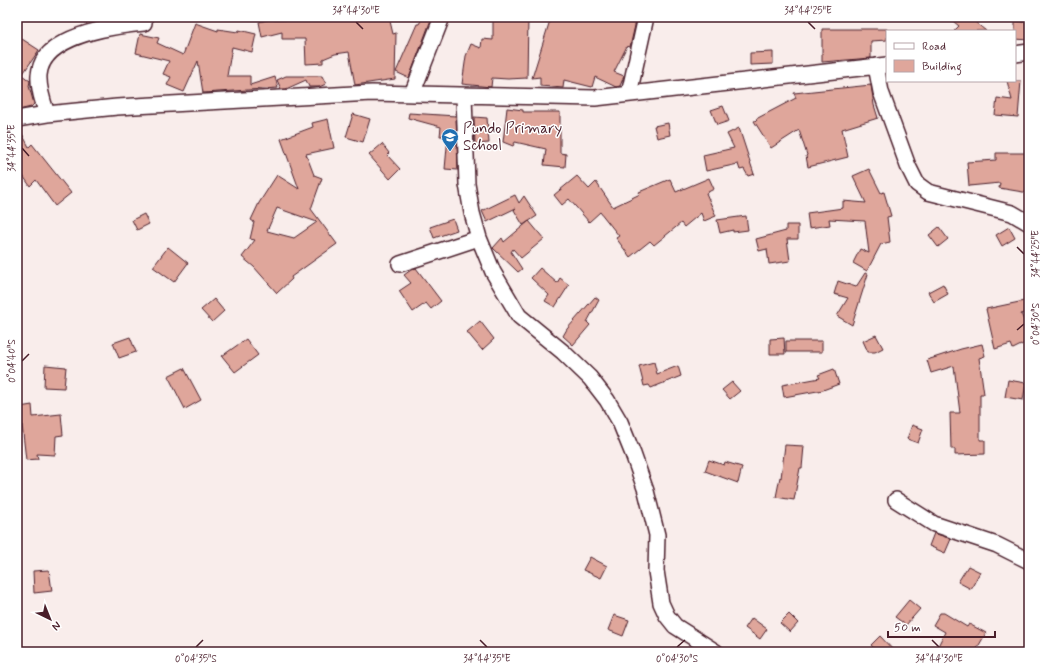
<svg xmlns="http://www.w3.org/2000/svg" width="1046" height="669" font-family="Mynerve,sans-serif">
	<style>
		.building { fill: #dfa69b; stroke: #4a1f2b; fill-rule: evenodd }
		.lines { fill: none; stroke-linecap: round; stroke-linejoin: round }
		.minor-casing { stroke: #4a1f2b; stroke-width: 18 }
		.minor { stroke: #fff; stroke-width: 15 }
		.ticks { fill: none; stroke: #4a1f2b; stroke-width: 1.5 }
		.labels { text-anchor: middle; stroke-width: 3; stroke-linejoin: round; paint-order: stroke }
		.poi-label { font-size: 15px; fill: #4a1f2b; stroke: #fff; text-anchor: start }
		.neatline { fill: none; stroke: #4a1f2b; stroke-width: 1.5 }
		.ticks-label { font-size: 10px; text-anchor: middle; fill: #4a1f2b }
	</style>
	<rect width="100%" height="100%" fill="#f9edeb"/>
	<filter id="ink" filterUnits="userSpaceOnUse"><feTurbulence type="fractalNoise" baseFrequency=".025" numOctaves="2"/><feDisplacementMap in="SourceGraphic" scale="8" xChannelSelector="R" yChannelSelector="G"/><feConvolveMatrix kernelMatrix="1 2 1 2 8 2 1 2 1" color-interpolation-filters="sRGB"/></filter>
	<g filter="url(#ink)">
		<path class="building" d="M345,17H389L393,34L396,33L395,79L355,85L349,52L335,54L323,59V63L306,64L305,39H282V32L262,37L259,22L274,18V20L350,19Z
			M423,17H432L409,78L396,72L417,24H419Z
			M493,17H528L527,78L508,79L492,78L491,87L462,84L466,56L471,44L481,48L482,39L493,40Z
			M551,17H637L630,47L627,46L614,72L624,76L620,86L616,87L595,77L592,87L564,80L563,88L540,86V77L532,78Z
			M948,17H969L986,31H954L959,26Z
			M1015,21L1029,23V40L1015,39Z
			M195,23L218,31V29L238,32L239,30L256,34L252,52L232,47L227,76H250V85L275,77L278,88L203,93L198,61L184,92L167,85L171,77L163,74L169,61L136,53L140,34L159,38L157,43L183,55Z
			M822,29H887V40L871,41V58L822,62Z
			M22,39L39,50L22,75L30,81L29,86L34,104L31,107L19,110L17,108V46Z
			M773,52V64L750,65V53Z
			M286,76H322L326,84L319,87H309L306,80L286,89H281L277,80Z
			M1007,81H1021L1018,117L995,115L997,98L1012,100Z
			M871,85L874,105L878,118L842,129L848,157L808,167L806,156L807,155L799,130L771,148L754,121L757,120L756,119L796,98L794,93Z
			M723,106L729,121L717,125L711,110Z
			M507,108L523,110V112H560V153L566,154L565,167L544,165L546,149L515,142L513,146L503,142Z
			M409,113L456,116L458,170L445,169L448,136H440L441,127L408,118Z
			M353,114L370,119L363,142L346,137Z
			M474,117L487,118L489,143L475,144Z
			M328,119L334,148L306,154L314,175L322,178L311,209L337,244L291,277L292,279L277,293L254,267L242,257L255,240L250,239L254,222L251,220L259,203L277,175L299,189L281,139L313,127L312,123ZM277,208L317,222L294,238L267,231Z
			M668,123L670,135L657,138L654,126Z
			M17,128H19L29,147L32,144L71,193L55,206L36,180L30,186L17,167Z
			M739,128L754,174L748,176L744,169L740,170L738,164L706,171L703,155L734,148L727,134Z
			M382,144L389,153L387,155L400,169L390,179L369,155Z
			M996,153H1029V193L999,188L1000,183L969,186L967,162L996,160Z
			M869,169L881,193L884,192L891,216L887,217L890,242L881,244L867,271L853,263L860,249L869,253L865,221L829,219L830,225L809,228L807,213L843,208V201L866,203L853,176Z
			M577,176L589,189L596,182L613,207L640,194L639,192L670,179L676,192L709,178L714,189L706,193L716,216L704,221L701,213L684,227L681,223L654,245L650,241L630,257L616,238L619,236L600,212L589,222L569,199L562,205L554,195Z
			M515,195L519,203L524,196L537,216L523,225L514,210L516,208L487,222L482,211Z
			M144,214L149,224L137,230L132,220Z
			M746,216L748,230L733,232V230L720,233L717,220Z
			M453,219L457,230L434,238L430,227Z
			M529,221L544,239L521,258L513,249L511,252L522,269L518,272L493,248L502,238L504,242Z
			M786,225H798V239H787L790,261L769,264L767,249L759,251L756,239L786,231Z
			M939,227L948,239L938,247L929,235Z
			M1009,227L1015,238L1002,246L996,235Z
			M168,247L188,263L174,282L153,267Z
			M416,268L441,301L431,309L426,303L413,312L399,291L411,283L404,275L411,270Z
			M540,268L557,283L560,278L569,285L555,307L545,301L549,295L531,278Z
			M865,273L868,274L852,325L837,316L848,298L834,294L838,281L856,287Z
			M943,284L948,294L934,302L928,292Z
			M595,297L599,300L587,322L590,325L573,345L563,336L567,329Z
			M214,299L224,311L212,322L201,310Z
			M1029,300V312L1021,314L1029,331V341L1013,349L1011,344L995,349L986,309Z
			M480,321L494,339L482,350L467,332Z
			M876,335L883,348L875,352H868L863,341Z
			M130,337L136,352L119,358L113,343Z
			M784,338L785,354H770V339Z
			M246,339L258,355L235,372L222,356Z
			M786,341H822V352H786Z
			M982,344L985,356L979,358L984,394H980V440H985V454L955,455V449H951L950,413H960L954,366L931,373L927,360L961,349Z
			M654,362L657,374L678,366L681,376L651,388L649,385L644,386L639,366Z
			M45,365L66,367L64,388L44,387Z
			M184,368L201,400L185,409L168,376Z
			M834,369L839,384L823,390L784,397L782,385L820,378L818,375Z
			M1008,380L1026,383L1023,400L1005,397Z
			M732,382L740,391L730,399L722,390Z
			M32,405L33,417L61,414L63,435L56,436L55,455L37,454L38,459L26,460L20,407Z
			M912,425L923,429L918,443L907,439Z
			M785,445L804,446L802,468H800L794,500L776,497L780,477L781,478Z
			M709,460L724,465L725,462L742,467L738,483L705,471Z
			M934,533L951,539L945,553L929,546Z
			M590,557L607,566L601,578L583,570Z
			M968,566L980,572L971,589L958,582Z
			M49,570L52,591L34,593L33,571Z
			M909,600L920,609L906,625L895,617Z
			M940,613H944L967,627L969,624L986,633L975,652H935L945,632L933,625Z
			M789,614L798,623L790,632L780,623Z
			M614,615L629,620L623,636L608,630Z
			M752,618L767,629L760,639L745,628Z
			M880,636L895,652H877L871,645Z"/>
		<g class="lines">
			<g class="minor-casing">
				<path id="minor" d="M1015,54L1029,52
					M876,66L881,92L908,166L917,184L928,192L1012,213L1029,223
					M412,94L442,17
					M629,94L646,17
					M464,96L467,184L472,213L479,238L493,272L519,316L563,352L590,378L607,400L620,422L633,454L646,491L657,535L656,571L661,603L667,616L675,626L716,652
					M47,114C43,102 38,88 39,75C42,35 113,26 144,23
					M17,119L47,114L117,107L372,93L595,98L887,65
					M400,264L479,238
					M896,500L934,524L997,545L1029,561"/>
			</g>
			<use href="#minor" class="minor"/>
		</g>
	</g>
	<path class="ticks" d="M356,22L363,29M808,22L815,29M22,148L29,156M1017,247L1024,254M1017,330L1024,324M22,361L29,354M480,640L487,647M932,640L939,647M196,647L203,640M677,647L685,640"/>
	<defs>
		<g id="school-pin" transform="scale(0.9)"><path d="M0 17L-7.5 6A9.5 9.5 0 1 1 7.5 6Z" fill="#1f6fb2" stroke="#fff"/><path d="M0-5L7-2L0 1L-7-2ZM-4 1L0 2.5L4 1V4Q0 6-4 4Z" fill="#fff"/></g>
	</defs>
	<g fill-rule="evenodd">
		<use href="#school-pin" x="450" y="137"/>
	</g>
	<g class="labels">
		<g class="poi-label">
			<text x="463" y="133">Pundo Primary<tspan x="463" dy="17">School</tspan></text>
		</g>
	</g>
	<rect width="1046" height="669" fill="none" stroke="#fff" stroke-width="44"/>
	<rect x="886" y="30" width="130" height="52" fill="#ffffff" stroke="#b7a5aa"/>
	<rect x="894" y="43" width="20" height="6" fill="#ffffff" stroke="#b7a5aa"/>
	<text x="922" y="50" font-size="12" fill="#4a1f2b">Road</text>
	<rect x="894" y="60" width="20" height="12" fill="#dfa69b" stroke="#b7a5aa"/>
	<text x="922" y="70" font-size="12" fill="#4a1f2b">Building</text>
	<g transform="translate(50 619) rotate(137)" stroke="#ffffff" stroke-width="3" paint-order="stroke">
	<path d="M0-3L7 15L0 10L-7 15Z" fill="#4a1f2b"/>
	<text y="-6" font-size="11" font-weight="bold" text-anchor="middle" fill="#4a1f2b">N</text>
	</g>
	<path d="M888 631v6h107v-6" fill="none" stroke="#4a1f2b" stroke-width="2"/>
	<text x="894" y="631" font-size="12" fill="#4a1f2b" stroke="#ffffff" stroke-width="3" paint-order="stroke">50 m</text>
	<rect x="22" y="22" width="1002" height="625" class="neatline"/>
	<g class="ticks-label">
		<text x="356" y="14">34°44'30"E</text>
		<text x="808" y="14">34°44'25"E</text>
		<text transform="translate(11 148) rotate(-90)" y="4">34°44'35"E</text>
		<text transform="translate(1035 254) rotate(-90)" y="4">34°44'25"E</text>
		<text transform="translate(1035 324) rotate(-90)" y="4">0°04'30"S</text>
		<text transform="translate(11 361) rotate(-90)" y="4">0°04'40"S</text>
		<text x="196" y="662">0°04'35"S</text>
		<text x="487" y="662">34°44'35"E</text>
		<text x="677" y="662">0°04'30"S</text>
		<text x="939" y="662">34°44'30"E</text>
	</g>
</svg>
